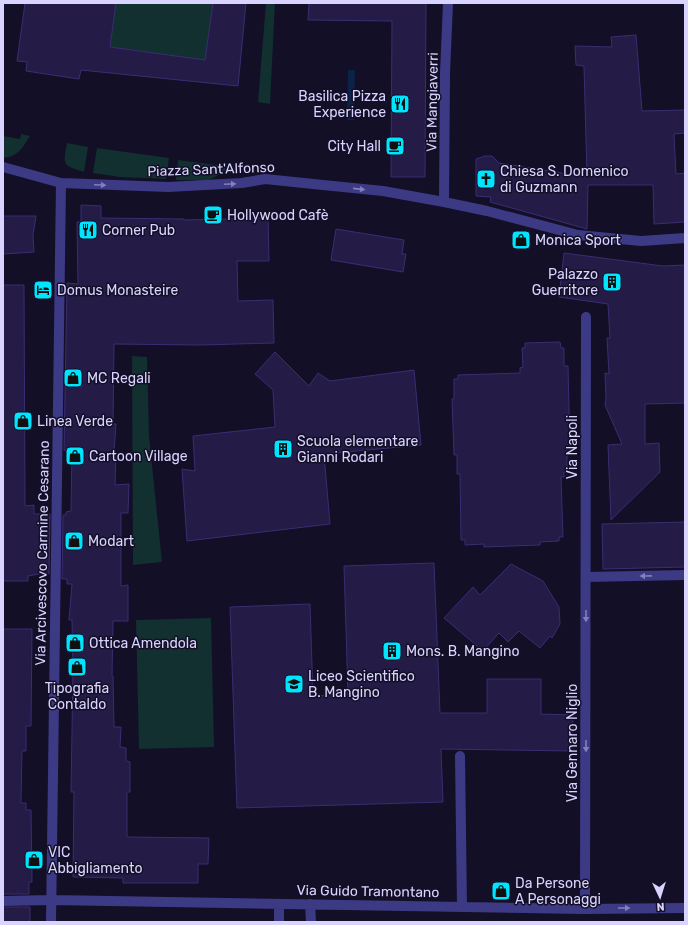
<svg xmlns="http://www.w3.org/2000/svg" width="688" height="925" font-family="Rubik,sans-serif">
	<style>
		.green { fill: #12302f }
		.water { fill: #0c2248 }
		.building { fill: #241b47; stroke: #3b2d73 }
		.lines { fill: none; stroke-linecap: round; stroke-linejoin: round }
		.minor { stroke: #3d3a85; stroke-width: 10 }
		.oneway { fill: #837fbc }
		.labels { text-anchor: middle; stroke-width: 3; stroke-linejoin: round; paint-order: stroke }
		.poi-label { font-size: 14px; fill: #d9d4ff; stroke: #130f26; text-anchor: start }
		.street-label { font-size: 14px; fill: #d9d4ff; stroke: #130f26 }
	</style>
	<rect width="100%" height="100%" fill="#130f26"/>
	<path class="green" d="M116,3H213L205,60L110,47Z
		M266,3H275L270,104L258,102Z
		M21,134L30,136C23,148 17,157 3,158V136L20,139Z
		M67,143L88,147L84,172C62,165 63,166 67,143Z
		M97,148L169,158L166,179L120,177L93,173Z
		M178,160L233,167L209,180H176Z
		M132,356L147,357L149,436L162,562L133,565Z
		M211,618L214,747L139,749L136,620Z"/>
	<path class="water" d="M348,70H355L354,120H347Z"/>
	<path class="building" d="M25,3H116L110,47L205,60L213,3H246L238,86L81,70L79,79L26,71L27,62L17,61Z
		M309,3H426L425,177H391L392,21L308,20Z
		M636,35L642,111L685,110V133L674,134L676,174L685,173V222L654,224L653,185H588L587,229L490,202L491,197L476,196V159L485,156H492L499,163L587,177L584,66L576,65L575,46L612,47L611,37Z
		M81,205L101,206V218L184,219V220L268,218L269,261H237L238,301L273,300L274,343L200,345L114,344L113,424H116L114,452H116L115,485L129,484L128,513H121V586L128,585V621H113L112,676H113L114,727H121L120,747L126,748V761L130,762V792H127V837L209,838L208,864H198V883H123V878L73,877L74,792H71L73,669L72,620H69L72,584H67V579H62L63,515H66V512L71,511L72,451L64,450L67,283L78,284L77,222H81Z
		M3,216H36L33,235L34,252L3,254Z
		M336,229L404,240L402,254H406L403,272L331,260Z
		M564,253L663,266L685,265V403L645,404V444L659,443L660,472L611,520L608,445L622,444L605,405L606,399L605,373L609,374L607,338H610L608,304L559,297Z
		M3,285H24L25,506L34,505V514H50L49,574L44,573L28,576V581H3Z
		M560,342L561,348H564V366H568L570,453H567V472H564V477H561L563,537H559V541L540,542V545L484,547V544L465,545V540H461L460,474H457V455H454L452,399H454V379H458V375L520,373V368L523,367L522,348H525V343Z
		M275,352L309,386L318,373L330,381L414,370L421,445L324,454L330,524L187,541L182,469L195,471L193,436L275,427L273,390L255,374Z
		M685,522V567L603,569L602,524Z
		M434,563L440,713H487V679H541V714L573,715L572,751L441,749L443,802L237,808L230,607L310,604L313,696L348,694L344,566Z
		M511,564L543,581L559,607L560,624L552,638L550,636L540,648L519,631L508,642L499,633L483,651L444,618L473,587L480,595Z
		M3,629H32L31,726H26V751H22L21,803H26V810H31L32,882H29V894H3Z
		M3,907H30V922H3Z"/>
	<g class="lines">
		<path class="minor" d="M3,167L61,183L168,187L242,183L265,179L323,185L383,191L444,202L487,211L578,235L641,241L685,238
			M444,202L445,73L448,3
			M586,577L685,575
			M460,756L462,907
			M3,901L51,900L585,909L685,908
			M279,904V922
			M310,904L311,922
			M585,909L586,317
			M51,922L61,183"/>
	</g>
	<defs><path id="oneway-solid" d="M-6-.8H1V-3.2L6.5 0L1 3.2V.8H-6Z"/></defs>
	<g class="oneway">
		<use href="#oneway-solid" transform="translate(230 184) rotate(-3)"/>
		<use href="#oneway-solid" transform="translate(100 185) rotate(2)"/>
		<use href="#oneway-solid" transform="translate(359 189) rotate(6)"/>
		<use href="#oneway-solid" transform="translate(646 576) rotate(179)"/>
		<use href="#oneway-solid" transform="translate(586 616) rotate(90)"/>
		<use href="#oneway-solid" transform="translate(586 746) rotate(90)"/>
		<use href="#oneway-solid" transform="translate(624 908)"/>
	</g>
	<defs>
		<g id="restaurant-square" transform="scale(1)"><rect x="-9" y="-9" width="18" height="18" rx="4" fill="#00e5ff" stroke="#130f26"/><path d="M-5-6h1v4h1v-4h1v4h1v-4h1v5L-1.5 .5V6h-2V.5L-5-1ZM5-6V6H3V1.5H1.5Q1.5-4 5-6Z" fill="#111"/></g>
		<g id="cafe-square" transform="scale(1)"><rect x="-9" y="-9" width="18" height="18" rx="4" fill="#00e5ff" stroke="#130f26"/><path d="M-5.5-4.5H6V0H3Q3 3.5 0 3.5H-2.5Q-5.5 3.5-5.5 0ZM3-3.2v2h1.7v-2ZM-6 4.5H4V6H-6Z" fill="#111"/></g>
		<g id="church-square" transform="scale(1)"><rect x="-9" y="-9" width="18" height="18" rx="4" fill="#00e5ff" stroke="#130f26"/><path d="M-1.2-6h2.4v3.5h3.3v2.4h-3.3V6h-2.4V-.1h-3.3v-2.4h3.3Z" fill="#111"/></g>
		<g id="shop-square" transform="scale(1)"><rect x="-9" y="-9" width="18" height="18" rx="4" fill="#00e5ff" stroke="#130f26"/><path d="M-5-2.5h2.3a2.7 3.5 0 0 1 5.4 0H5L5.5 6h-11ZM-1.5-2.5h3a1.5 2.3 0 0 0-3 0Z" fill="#111"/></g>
		<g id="building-square" transform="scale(1)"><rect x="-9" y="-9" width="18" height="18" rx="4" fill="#00e5ff" stroke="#130f26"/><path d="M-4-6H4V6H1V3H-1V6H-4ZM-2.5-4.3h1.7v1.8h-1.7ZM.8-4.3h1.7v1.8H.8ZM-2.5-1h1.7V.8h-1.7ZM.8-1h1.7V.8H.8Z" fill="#111"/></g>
		<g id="hotel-square" transform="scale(1)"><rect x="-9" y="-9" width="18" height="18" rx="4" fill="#00e5ff" stroke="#130f26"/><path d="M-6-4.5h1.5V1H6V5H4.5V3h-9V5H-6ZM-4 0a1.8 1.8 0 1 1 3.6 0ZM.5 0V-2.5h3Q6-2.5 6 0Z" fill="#111"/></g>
		<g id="school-square" transform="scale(1)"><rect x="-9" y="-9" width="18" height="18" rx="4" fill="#00e5ff" stroke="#130f26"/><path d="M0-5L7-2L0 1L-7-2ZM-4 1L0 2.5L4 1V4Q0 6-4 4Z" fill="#111"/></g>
	</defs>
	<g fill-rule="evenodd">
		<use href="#restaurant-square" x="400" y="104"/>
		<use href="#cafe-square" x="395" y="146"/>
		<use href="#church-square" x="486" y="179"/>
		<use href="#cafe-square" x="213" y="215"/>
		<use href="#restaurant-square" x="88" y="230"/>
		<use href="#shop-square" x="521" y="240"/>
		<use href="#building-square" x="612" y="282"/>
		<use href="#hotel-square" x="43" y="290"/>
		<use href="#shop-square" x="73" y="378"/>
		<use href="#shop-square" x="23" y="421"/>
		<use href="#building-square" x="283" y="449"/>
		<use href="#shop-square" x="75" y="456"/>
		<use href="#shop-square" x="74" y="541"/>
		<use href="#shop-square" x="75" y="643"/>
		<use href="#building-square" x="392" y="651"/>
		<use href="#shop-square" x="77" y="667"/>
		<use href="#school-square" x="294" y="684"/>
		<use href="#shop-square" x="34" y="860"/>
		<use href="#shop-square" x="501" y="891"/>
	</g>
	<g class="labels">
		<g class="poi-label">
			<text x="386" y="101" text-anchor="end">Basilica Pizza<tspan x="386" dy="16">Experience</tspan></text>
			<text x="381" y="151" text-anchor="end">City Hall</text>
			<text x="500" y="176">Chiesa S. Domenico<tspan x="500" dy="16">di Guzmann</tspan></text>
			<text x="227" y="220">Hollywood Cafè</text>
			<text x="102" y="235">Corner Pub</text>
			<text x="535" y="245">Monica Sport</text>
			<text x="598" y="279" text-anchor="end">Palazzo<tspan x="598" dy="16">Guerritore</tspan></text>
			<text x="57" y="295">Domus Monasteire</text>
			<text x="87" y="383">MC Regali</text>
			<text x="37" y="426">Linea Verde</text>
			<text x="297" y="446">Scuola elementare<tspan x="297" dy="16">Gianni Rodari</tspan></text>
			<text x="89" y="461">Cartoon Village</text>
			<text x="88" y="546">Modart</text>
			<text x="89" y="648">Ottica Amendola</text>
			<text x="406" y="656">Mons. B. Mangino</text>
			<text x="308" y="681">Liceo Scientifico<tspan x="308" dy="16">B. Mangino</tspan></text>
			<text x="77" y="693" text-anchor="middle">Tipografia<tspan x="77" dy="16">Contaldo</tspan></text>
			<text x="48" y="857">VIC<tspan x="48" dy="16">Abbigliamento</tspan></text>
			<text x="515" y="888">Da Persone<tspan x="515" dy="16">A Personaggi</tspan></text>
		</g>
		<g class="street-label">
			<text transform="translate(432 102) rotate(-89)" y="5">Via Mangiaverri</text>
			<text transform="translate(211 169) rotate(-2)" y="5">Piazza Sant'Alfonso</text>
			<text transform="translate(572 447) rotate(-90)" y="5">Via Napoli</text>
			<text transform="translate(42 553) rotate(-89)" y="5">Via Arcivescovo Carmine Cesarano</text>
			<text transform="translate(572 743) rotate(-90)" y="5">Via Gennaro Niglio</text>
			<text transform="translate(368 891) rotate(1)" y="5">Via Guido Tramontano</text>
		</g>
	</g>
	<rect width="688" height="925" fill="none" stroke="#d9d4ff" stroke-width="8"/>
	<g transform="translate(660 897) rotate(176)" stroke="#130f26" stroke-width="3" paint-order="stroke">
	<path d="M0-3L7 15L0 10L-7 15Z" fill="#d9d4ff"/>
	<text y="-6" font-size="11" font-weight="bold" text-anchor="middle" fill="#d9d4ff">N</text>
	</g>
</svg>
